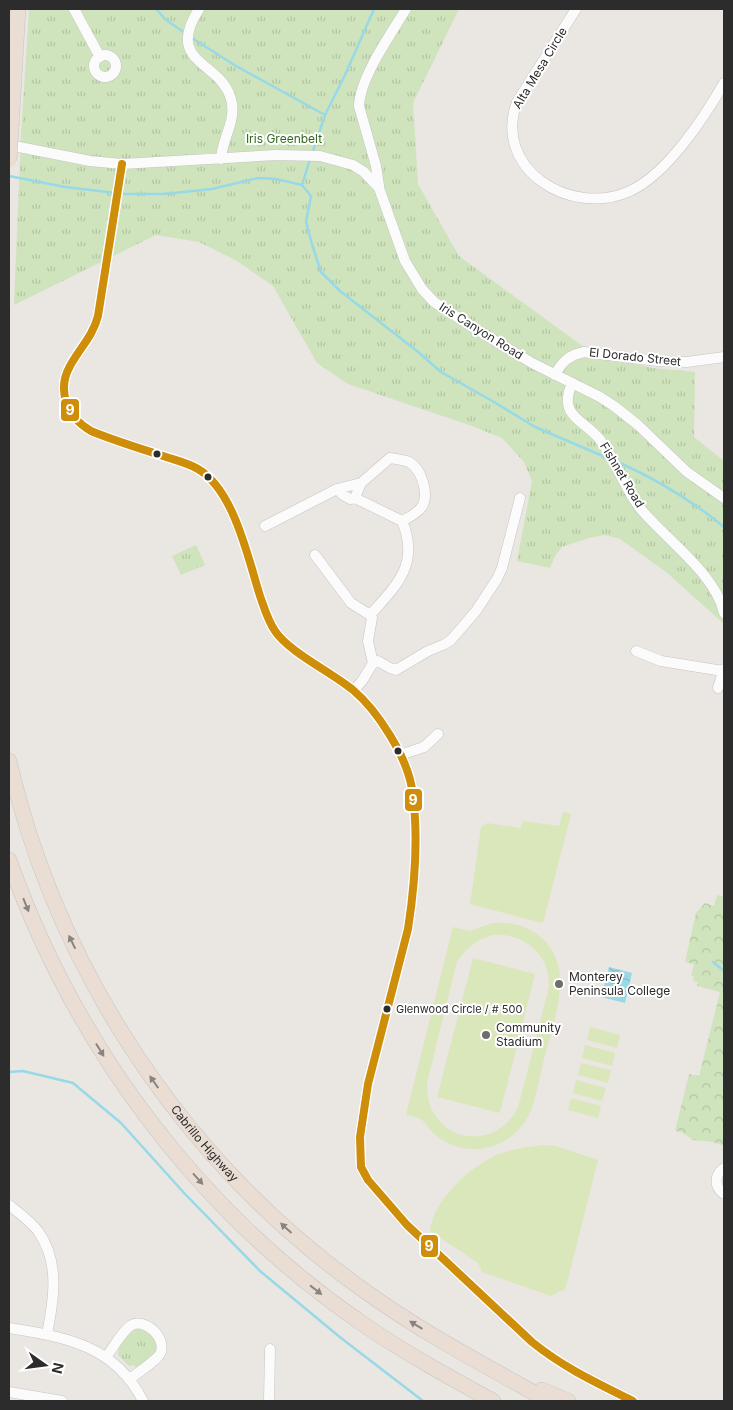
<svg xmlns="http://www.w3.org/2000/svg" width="733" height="1410" font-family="Inter,sans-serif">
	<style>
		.grass { fill: url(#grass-tufts) }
		.forest { fill: url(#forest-crowns) }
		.pitch { fill: #dae7ba; fill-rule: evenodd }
		.water { fill: url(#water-waves) }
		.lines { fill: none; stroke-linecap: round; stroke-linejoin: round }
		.stream { stroke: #98d9e8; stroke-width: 2.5 }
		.minor-casing { stroke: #c6c4c4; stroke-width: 11 }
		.highway-casing { stroke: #c6c4c2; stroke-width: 16 }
		.minor { stroke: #fcfbfb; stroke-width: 10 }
		.highway { stroke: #e9ddd4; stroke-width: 15 }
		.highway-bridge-casing { stroke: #c6c4c2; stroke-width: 16; stroke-linecap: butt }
		.highway-bridge { stroke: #e9ddd4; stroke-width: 15 }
		.bus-1-casing { stroke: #fff; stroke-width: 11 }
		.bus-1 { stroke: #ce8e09; stroke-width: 8 }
		.oneway { fill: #8a8480 }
		.bus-dot { fill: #2c2c2c; stroke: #fff; stroke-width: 2 }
		.poi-dot { fill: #6e6d6c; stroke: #fff; stroke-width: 2 }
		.labels { text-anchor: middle; stroke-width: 4; stroke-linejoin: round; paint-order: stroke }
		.bus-label { font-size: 11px; fill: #2c2c2c; stroke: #fff; text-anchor: start }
		.street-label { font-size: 12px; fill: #2c2c2c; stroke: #fff }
		.park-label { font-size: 12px; fill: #31671d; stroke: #fff }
		.poi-label { font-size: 12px; fill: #2c2c2c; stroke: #fff; text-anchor: start }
		.line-badge { stroke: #fff; stroke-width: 2 }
		.badge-label { font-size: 14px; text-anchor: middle; font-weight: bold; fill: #fff }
	</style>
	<defs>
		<pattern id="grass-tufts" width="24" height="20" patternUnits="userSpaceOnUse" patternTransform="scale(1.25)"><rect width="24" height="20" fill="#cfe4bc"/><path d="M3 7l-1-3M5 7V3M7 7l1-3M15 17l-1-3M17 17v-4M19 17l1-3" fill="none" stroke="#b2c4a2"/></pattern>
		<pattern id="forest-crowns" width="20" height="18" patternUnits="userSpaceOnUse" patternTransform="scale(1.25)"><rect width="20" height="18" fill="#cfe4bc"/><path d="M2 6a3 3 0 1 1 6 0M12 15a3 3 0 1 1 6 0" fill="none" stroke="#b2c4a2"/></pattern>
		<pattern id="water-waves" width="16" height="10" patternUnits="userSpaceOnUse" patternTransform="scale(1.25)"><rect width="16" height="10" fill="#98d9e8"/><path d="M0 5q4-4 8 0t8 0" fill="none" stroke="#83bac7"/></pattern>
	</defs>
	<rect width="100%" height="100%" fill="#eae6e2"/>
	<path class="grass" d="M29,9H459L413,103L418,184L459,256L584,347H590L592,355L653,368L695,372L694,437L724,461V624L666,572L620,539L605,535L589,538L562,547L555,556L550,568L517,561L532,481L524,462L502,438L472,426L348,384L317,363L273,286L237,261L199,242L156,235L14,305L21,135Z
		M196,545L205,565L181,575L172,556Z
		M135,1328H144L157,1340V1350L155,1353L136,1368L134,1365L129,1366L118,1355C118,1343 127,1335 135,1328Z"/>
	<path class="forest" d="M717,895L724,897V1146L713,1142L693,1140L681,1132L675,1131L689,1074L699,1076L720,992L697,986L698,982L693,981L694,976H691L694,964L685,962L696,913L705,903L714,906Z"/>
	<path class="pitch" d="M563,812L571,814L543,923L470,904L481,827L487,823L521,828L523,821L559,826Z
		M492,923C507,922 522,924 535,933C579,962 554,1019 544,1059C538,1081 536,1110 521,1127C510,1140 495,1148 478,1149C462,1150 445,1144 433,1133C429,1129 427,1124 423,1121C420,1117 411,1116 406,1115L453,927L470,931ZM493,935C525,933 550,955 549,987L518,1108C491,1157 425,1139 427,1083L457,962C466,948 477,939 493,935Z
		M473,958L535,974L500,1113L437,1097Z
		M590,1027L620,1035L617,1048L587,1040Z
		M585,1045L615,1053L612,1066L582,1058Z
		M581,1063L611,1070L608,1083L578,1075Z
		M576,1080L606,1088L602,1101L573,1093Z
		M571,1098L601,1106L598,1118L568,1110Z
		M543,1145L556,1146L598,1160L567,1283L565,1289L551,1296L482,1272L478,1263L430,1231C433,1199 475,1161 505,1152C517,1148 530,1147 543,1145Z"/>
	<path class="water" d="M609,967L632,973L625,1003L601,997Z"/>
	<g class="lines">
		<path class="stream" d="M156,9L166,20L185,33
			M192,38L236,66L325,115
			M312,154L325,115L345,75L374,9
			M9,176L65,187L116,193
			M302,185L310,159
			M121,194H164L212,189L258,178L276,179L302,185L311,196L306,222L312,244L321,272L340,291L417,351L441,372L494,402L535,427L603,456
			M618,462C658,480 690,499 724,527
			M713,962L724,971
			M9,1072L23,1071L73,1083L121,1123L185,1194L260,1271L341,1338L423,1401"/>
		<g class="minor-casing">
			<path id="minor" d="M74,9L100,57
				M199,9C164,64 221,61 231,99C237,121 222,138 221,159
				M576,9L517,102C492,169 571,218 630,191C667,174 704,118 724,83
				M94 66a11 11 0 1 1 22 0a11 11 0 1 1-22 0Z
				M9,145L90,161L122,164L276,155L320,156L353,165L364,172L379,188L405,261L422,289L434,302L474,328L532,363L600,397L614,406L638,425L687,472L724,498
				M122,164L98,316C93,336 79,349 70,366C56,391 68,418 91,431C115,441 139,448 163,456C175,460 188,463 198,469C234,490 248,558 260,596C264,607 268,621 275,631C289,652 331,672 353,690C378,711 407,757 412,789C419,835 415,884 408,929L368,1084L360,1137L361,1167L368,1180L407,1225L532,1342C564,1368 597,1383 633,1401
				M379,186L376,166L359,106C360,77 391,34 406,9
				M555,375C562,361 570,355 584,352L657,361L687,362L724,357
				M572,383C557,418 585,419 601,441C616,461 624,487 639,507C663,537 716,574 724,613
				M337,489L343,495L350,499L355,498L361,483
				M355,498L402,521C420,564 397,585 370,615
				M265,526L337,489L361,483L390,458C396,459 404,460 409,462C422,469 430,496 421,508C417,513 408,518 402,521
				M315,555L351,603L370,615L372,618L368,641L373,663L378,661L390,668L396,670L428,651L445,644L451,640L476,611L497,579L502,568L520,498
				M636,651L661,661L723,671
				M718,688L724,669
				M354,690L362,681L373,663
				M400,755L424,747L438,734
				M724,1168C714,1175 714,1187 724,1194
				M9,1205C19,1213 30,1221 38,1231C60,1262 54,1299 47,1334
				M9,1328C65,1337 115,1345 143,1401
				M106,1357C113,1348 121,1333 130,1326C145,1316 168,1339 160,1354C155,1362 138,1372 130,1379
				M9,1392L62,1401
				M269,1401L270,1349"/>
		</g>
		<g class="highway-casing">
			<g id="highway">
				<path d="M11,128L18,9"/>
				<path id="s1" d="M9,761C58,972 185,1163 362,1289C421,1332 486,1366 549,1401"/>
				<path d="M9,860C76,1048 198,1211 363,1324C405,1353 449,1377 493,1401"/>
				<path d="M542,1390L568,1401"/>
			</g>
		</g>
		<use href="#minor" class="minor"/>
		<use href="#highway" class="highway"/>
		<g class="highway-bridge-casing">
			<path id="highway-bridge" d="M9,160L11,128"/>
		</g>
		<use href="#highway-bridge" class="highway-bridge"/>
		<g class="bus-1-casing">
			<path id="bus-1" d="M122,164L98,316C93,336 79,349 70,366C56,391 68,418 91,431C115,441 139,448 163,456C175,460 188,463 198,469C234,490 248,558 260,596C264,607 268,621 275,631C289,652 331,672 353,690C378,711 407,757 412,789C419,835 415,884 408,929L368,1084L360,1137L361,1167L368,1180L407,1225L532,1342C564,1368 597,1383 633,1401"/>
		</g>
		<use href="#bus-1" class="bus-1"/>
	</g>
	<defs><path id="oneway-solid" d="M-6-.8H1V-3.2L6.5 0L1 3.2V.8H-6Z" transform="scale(1.25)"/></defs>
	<g class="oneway">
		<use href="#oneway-solid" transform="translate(26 905) rotate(68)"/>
		<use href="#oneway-solid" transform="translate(72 942) rotate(-116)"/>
		<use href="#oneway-solid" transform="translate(100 1050) rotate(58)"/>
		<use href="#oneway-solid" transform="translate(154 1082) rotate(-125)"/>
		<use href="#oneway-solid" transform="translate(198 1179) rotate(48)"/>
		<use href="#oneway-solid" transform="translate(286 1228) rotate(-138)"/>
		<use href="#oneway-solid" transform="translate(316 1290) rotate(38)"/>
		<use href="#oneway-solid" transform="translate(416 1325) rotate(-149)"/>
	</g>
	<g class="bus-dot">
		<circle cx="157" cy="454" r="4.5"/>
		<circle cx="208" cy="477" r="4.5"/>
		<circle cx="398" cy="751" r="4.5"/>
		<circle cx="387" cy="1009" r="4.5"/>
	</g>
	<g class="poi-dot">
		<circle cx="559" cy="984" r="5"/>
		<circle cx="486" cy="1035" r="5"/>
	</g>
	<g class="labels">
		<g class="bus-label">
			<text x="396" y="1013">Glenwood Circle / # 500</text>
		</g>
		<g class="street-label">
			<text transform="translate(540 68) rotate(-59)" y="4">Alta Mesa Circle</text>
			<text transform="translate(481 331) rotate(32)" y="4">Iris Canyon Road</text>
			<text transform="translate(635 357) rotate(6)" y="4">El Dorado Street</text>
			<text transform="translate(622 475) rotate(59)" y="4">Fishnet Road</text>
			<text dy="4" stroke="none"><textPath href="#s1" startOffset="434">Cabrillo Highway</textPath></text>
		</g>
		<g class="park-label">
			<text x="284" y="143">Iris Greenbelt</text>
		</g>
		<g class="poi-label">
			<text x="569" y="981">Monterey<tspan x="569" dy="14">Peninsula College</tspan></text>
			<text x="496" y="1032">Community<tspan x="496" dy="14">Stadium</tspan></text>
		</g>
	</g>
	<g class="line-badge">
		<rect x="60" y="398" width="20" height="24" rx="5" fill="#ce8e09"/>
		<rect x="404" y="788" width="19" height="24" rx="5" fill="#ce8e09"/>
		<rect x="420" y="1234" width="19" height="24" rx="5" fill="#ce8e09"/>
	</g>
	<g class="badge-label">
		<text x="70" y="415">9</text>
		<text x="413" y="805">9</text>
		<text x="429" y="1251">9</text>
	</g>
	<rect width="733" height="1410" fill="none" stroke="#2c2c2c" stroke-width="20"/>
	<g transform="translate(45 1365) rotate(104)" stroke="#ffffff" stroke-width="4" paint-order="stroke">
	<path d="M0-4L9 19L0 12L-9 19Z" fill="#2c2c2c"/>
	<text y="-8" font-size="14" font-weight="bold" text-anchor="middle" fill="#2c2c2c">N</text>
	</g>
</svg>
